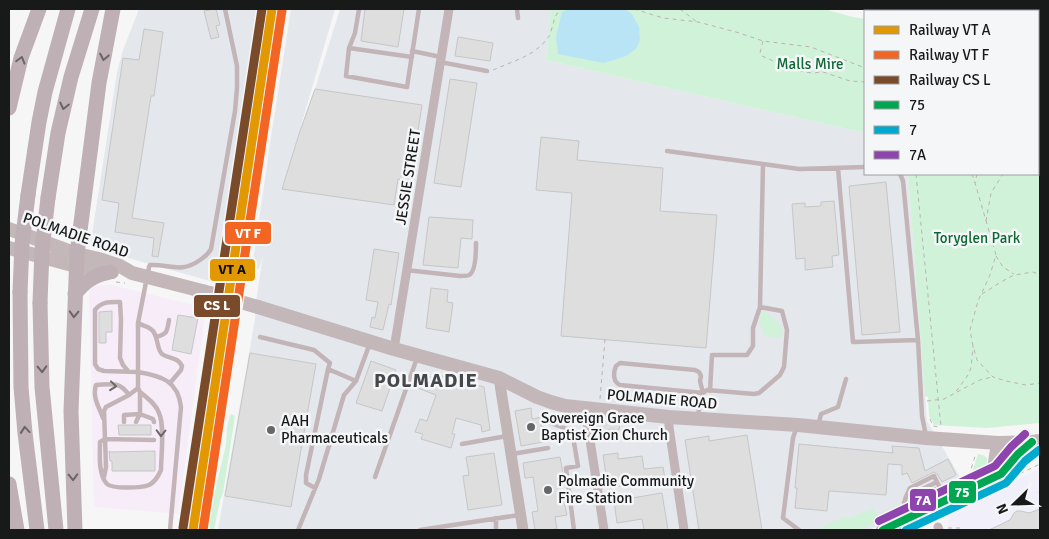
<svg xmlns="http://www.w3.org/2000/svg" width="1049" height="539" font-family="Signika,sans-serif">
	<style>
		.commercial { fill: #f7edf8 }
		.built { fill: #e4e7ec }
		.education { fill: #f1effa }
		.green { fill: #d0f2d8 }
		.water { fill: #b8e4f6 }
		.building { fill: #dededf; stroke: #c6c6c7 }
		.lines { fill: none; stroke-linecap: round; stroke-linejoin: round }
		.path { stroke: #bab3b5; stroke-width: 1; stroke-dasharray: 4 4; stroke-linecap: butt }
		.service { stroke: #c3b5b7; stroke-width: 4.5 }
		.minor { stroke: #c3b5b7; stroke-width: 9 }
		.secondary { stroke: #c1b5b6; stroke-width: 11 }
		.primary { stroke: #c3b7ba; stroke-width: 14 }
		.motorway { stroke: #beb0b4; stroke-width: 15 }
		.rail-casing { stroke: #b8b0b2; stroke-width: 4.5 }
		.rail { stroke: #f5f6f8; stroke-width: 2.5; stroke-dasharray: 8; stroke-linecap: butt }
		.primary-bridge { stroke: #c3b7ba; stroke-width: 14 }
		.motorway-bridge { stroke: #beb0b4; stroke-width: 15 }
		.bus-1-casing { stroke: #f5f6f8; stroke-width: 11 }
		.bus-2-casing { stroke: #f5f6f8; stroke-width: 11 }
		.bus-3-casing { stroke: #f5f6f8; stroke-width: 11 }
		.bus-1 { stroke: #00a651; stroke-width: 8 }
		.bus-2 { stroke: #00a9ce; stroke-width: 8 }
		.bus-3 { stroke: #8e44ad; stroke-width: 8 }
		.rail-1-casing { stroke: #f5f6f8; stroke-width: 12 }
		.rail-2-casing { stroke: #f5f6f8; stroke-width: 12 }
		.rail-3-casing { stroke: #f5f6f8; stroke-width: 12 }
		.rail-1 { stroke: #e19802; stroke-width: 9 }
		.rail-2 { stroke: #f26522; stroke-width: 9 }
		.rail-3 { stroke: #7a4b2a; stroke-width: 9 }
		.oneway { stroke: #6b6466 }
		.oneway2 { stroke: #6e6768 }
		.poi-dot { fill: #666667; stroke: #f5f6f8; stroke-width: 2 }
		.labels { text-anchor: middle; stroke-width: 5; stroke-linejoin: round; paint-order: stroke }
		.park-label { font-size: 15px; fill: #0c6932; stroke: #f5f6f8 }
		.street-label { font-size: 15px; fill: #181919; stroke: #f5f6f8 }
		.poi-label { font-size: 15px; fill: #181919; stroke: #f5f6f8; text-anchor: start }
		.district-label { font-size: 20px; font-weight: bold; letter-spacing: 1px; fill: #464748; stroke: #f5f6f8 }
		.line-badge { stroke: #f5f6f8; stroke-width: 2 }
		.badge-label { font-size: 14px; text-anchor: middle; font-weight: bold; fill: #fff }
		.pale-badge-label { font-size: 14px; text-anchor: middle; font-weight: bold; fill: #111 }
	</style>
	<rect width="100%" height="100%" fill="#f6f6f7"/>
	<path class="commercial" d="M112,285L206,308L178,514L94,507L89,291L95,286Z"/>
	<path class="built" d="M139,9H261L217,283L100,250L94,245L91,241L117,72L123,50Z
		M291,9H335L300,129L315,89L340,9H551L546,60L865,133V174H908L927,421L959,475L962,487L869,530H218L255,319L257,295L263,255L259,269L252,268L271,137Z"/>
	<path class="education" d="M1040,468V530H949L948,519L950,512Z"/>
	<path class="green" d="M551,9H824L853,17L865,19V133L546,60Z
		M878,9H940L941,11H876Z
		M1040,65V423L987,428L934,425L929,416L928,397L925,396L908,174H1038V67Z
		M762,311H765L781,325L782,336L778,338L765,336C761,327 758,321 762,311Z
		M232,414L235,416L223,493L220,500L214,530H208L210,507L214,495L226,445L227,428L230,415Z
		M978,454L983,455L987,458V466L984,470L971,476Z
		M872,508L877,515L890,509L889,516L860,530H816L843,517L851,518Z"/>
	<path class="water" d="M570,9H625L632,14L639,27L640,40L636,49L626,56L604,63L558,54L556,37L562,12Z"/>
	<path class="building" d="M213,9H216L220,25L216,26L219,37L211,39L204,11Z
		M365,9H404L398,47L361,41Z
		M144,29L163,32L154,96H151L132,218L164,223L158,257L152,256L154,238L115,232L119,203L102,200L123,58L139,60Z
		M458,37L493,43L490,61L455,56Z
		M450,79L477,83L461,187L434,183Z
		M315,89L422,105L410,182L398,179L394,205L282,189L299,134Z
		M541,137L579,141L577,160L663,168L660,211L717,215L706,348L561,336L572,193L536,190Z
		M886,182L900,332L862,335L849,186Z
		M834,201L839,255L832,256L833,267L805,270V258L796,259L792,204L805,203V207L821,206V202Z
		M429,217L473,220L472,239L461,238L458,268L423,265Z
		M374,249L399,253L391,305L389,304L383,330L370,327L372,317L375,318L378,302L366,300Z
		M431,288L448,290L447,302L453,303L449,332L426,328Z
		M112,311V332H106V343H99V312Z
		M178,315L198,318L191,354L172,350Z
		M250,353L316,364L291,507L225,496Z
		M371,361L396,370L382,411L356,403Z
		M443,375L484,387L490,430L482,432L481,425L456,418L452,434H455L451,448L421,439L423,434L415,432L420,419L427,421L436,395L415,387L419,376L427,379L428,376L441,381Z
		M531,408L532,419L543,417L541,426L547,428L549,441L521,446L515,411Z
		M597,421L620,423L619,430L611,429L599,432Z
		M118,425H151V435H119Z
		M747,435L762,530H699L685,440L709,436V441Z
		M799,444L893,453L892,446L919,448L925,471L948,459L956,475L942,482L937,474L934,472L912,483L907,473L902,475V465L888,464L886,495L829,491L827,511L795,508L797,488H795Z
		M109,451L111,452L155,451V471H112V461H110Z
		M494,453L502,505L468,510L463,476L469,475L466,457Z
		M618,453V459L642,456L644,469L663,467L665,479L608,488L603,455Z
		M560,457L563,473L558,474L562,502H564L567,515L555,517L557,529L547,530H535L532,512L538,511L533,477L525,478L523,463Z
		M935,487L937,490L920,499L918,496Z
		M662,493L668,530H644L642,519L617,523L614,501Z
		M1040,509V530H989L1010,520L1014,513L1017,511H1021L1029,513Z"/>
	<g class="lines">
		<path class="path" d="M634,9L663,18L698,22L736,32L763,41L811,47L865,68
			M680,9L697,22
			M900,9V11
			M763,41L760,53L762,56C778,63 794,71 812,73C816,73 819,72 823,72L850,81L865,82
			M493,70L522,58L533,52L542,45L550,35L555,17L560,9
			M1038,71L1040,70
			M1038,128L1040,123
			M916,174L941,427
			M972,174L975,183
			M977,174L975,183L996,255L990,275L978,301L970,330L973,346L977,360L993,377L1006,381L1026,385L1040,383
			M986,221L991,193L1003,174
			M57,233L67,237
			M996,256L1003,267L1014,274
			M116,282L125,283
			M982,294L1001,282L1014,275L1033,272L1040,275
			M957,392L980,380L992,377
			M600,399L605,339
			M927,401L944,399L955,393L968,375L971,368L973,346
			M930,419L933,426L939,427
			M969,476L976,453
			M1013,477L1040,464
			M1039,493L1040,490
			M948,528H960"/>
		<path class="service" d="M359,9L355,33L349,48L346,76L407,87L419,9
			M517,9L518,18
			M349,48L412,57
			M412,51L441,57
			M440,62L487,71
			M667,151L763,164
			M838,168L853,342L918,340
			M900,174L903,181L918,340L922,416L926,436
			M406,270L460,276C462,276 468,276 469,275C476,272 476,250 476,243
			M138,323C143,326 149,326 153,331C158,337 157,350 162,354C169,359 178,357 182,366L181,370L170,383
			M156,337C168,334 167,331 169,320
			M260,337L314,350L330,363L328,369L356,381
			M620,363L695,370L699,372L701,376L700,381L703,393L620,385C613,382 613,373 616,366Z
			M128,371L123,365L120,358L121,320L120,302C110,302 102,301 95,310V364L98,369L104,371L138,372V388L140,392V414L153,419L154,422
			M138,388L129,395L106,407L104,411L105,439L154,440
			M710,391L712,355H747L753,346V328L760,307
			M103,418C99,407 92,397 96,385C113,384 119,381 129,395
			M697,418L703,393L707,390L754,394L759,393L780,375L784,367L787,330L782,311L760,307L763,164L799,169L865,167
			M124,422V415L140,414
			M136,422L140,414
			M551,423L572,431L578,466L566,468L574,530
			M797,426L793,438L783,518L799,530
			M818,426L821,414L838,407L846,379
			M105,439L100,442C100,454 98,475 107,484C112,489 142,488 149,485C155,482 158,477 161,470C161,456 165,426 159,413C156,404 147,398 140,392
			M462,444L507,436
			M512,454L548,448
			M104,477L106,467L105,439
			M375,477L417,358
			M315,488L306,483V475L328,369
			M906,497L910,488L934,476L937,482
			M907,517L904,503L906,497L937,482L945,498
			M496,518V530
			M170,530L181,407C178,381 162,376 138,372V323L149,267L150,265C170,264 180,274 200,260C204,257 208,255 211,249L235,111L237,88V66L225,9
			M298,530L319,479L344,395L356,381L370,343
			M420,530L519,515"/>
		<path class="minor" d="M394,349L449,9
			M585,408L604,530
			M669,417V427L684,530
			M938,527L939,530"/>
		<path class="secondary" d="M499,378L523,530"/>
		<path class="primary" d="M9,229L77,254L99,259L120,266L132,273L210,293
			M9,248L76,266L112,272
			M258,307L394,349L499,378L537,397L551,402L565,406L669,417L798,425L926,438L998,443L1032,442L1040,441
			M986,479L994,469L998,443
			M883,530L1001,474L1018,454L1032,442"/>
		<path class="motorway" d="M9,108L21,58L39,9
			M28,195L39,122L45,92L68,9
			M48,198L58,133L71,77L92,9
			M20,292L21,387L25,433L37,530
			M75,294C85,281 95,275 110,272
			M40,303L42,387L56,530
			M9,484L17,530
			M75,530L71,411L77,254L99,83L113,9"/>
		<g class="rail-casing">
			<path id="rail" d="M205,530L284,9"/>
		</g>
		<use href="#rail" class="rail"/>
		<path class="primary-bridge" d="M210,293L258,307"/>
		<path class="motorway-bridge" d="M20,292L22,244L28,195
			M40,303L42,250L48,198"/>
		<g class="bus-1-casing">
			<path id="bus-1" d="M883,530L1001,474L1018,454L1032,442"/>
		</g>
		<g class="bus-2-casing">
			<path id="bus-2" d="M906,530L1006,483L1025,461L1039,450"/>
		</g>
		<g class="bus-3-casing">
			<path id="bus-3" d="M879,521L995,466L1011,447L1025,434"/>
		</g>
		<use href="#bus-1" class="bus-1"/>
		<use href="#bus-2" class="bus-2"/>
		<use href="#bus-3" class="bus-3"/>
		<g class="rail-1-casing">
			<path id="rail-1" d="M193,530L272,9"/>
		</g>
		<g class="rail-2-casing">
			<path id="rail-2" d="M203,530L282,10"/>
		</g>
		<g class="rail-3-casing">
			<path id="rail-3" d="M183,528L262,9"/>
		</g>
		<use href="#rail-1" class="rail-1"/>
		<use href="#rail-2" class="rail-2"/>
		<use href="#rail-3" class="rail-3"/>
	</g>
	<defs><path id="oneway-chevron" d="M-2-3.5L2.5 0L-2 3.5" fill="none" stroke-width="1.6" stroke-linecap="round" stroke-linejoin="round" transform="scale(1.25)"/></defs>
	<g class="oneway">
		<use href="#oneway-chevron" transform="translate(104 57) rotate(101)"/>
		<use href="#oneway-chevron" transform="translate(21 60) rotate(-74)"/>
		<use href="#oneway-chevron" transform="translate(64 106) rotate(103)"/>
		<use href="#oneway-chevron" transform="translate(74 314) rotate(92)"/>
		<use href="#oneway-chevron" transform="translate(42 369) rotate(88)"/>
		<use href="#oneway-chevron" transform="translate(25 430) rotate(-95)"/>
		<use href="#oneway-chevron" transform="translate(73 477) rotate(88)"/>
	</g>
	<g class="oneway2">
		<use href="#oneway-chevron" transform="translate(113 386) rotate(6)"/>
		<use href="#oneway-chevron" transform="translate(161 433) rotate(91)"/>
	</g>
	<g class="poi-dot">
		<circle cx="531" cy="427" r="5"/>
		<circle cx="271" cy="430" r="5"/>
		<circle cx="548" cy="490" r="5"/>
	</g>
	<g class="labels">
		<g class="park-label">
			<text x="810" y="69">Malls Mire</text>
			<text x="977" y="243">Toryglen Park</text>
		</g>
		<g class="street-label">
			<text transform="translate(408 177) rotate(-81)" y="5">JESSIE STREET</text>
			<text transform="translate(76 235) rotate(19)" y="5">POLMADIE ROAD</text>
			<text transform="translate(662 399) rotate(5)" y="5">POLMADIE ROAD</text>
		</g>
		<g class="poi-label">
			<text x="541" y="423">Sovereign Grace<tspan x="541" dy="17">Baptist Zion Church</tspan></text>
			<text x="281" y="426">AAH<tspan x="281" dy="17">Pharmaceuticals</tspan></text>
			<text x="558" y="486">Polmadie Community<tspan x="558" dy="17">Fire Station</tspan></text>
		</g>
		<g class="district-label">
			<text x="426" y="387">POLMADIE</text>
		</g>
	</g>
	<g class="line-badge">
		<rect x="224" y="221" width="48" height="24" rx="5" fill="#f26522"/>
		<rect x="209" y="258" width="47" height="24" rx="5" fill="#e19802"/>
		<rect x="193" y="294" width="48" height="24" rx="5" fill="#7a4b2a"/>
		<rect x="948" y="480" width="29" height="24" rx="5" fill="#00a651"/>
		<rect x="909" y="488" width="28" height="24" rx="5" fill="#8e44ad"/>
	</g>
	<g class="badge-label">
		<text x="248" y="238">VT F</text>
		<text x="217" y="310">CS L</text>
		<text x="962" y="497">75</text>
		<text x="923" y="505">7A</text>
	</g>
	<g class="pale-badge-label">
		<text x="232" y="274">VT A</text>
	</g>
	<rect width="1049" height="539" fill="none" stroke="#181919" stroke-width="20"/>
	<rect x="864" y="10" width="175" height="165" fill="#f5f6f8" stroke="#9d9e9f"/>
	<rect x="874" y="26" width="25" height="8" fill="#e19802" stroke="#9d9e9f"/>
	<text x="909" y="35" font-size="15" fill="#181919">Railway VT A</text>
	<rect x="874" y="51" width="25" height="8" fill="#f26522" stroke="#9d9e9f"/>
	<text x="909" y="60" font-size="15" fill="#181919">Railway VT F</text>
	<rect x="874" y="76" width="25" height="8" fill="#7a4b2a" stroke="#9d9e9f"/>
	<text x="909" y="85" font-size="15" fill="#181919">Railway CS L</text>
	<rect x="874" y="101" width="25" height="8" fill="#00a651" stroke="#9d9e9f"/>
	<text x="909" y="110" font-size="15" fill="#181919">75</text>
	<rect x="874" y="126" width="25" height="8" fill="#00a9ce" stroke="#9d9e9f"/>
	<text x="909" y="135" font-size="15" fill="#181919">7</text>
	<rect x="874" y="151" width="25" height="8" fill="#8e44ad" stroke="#9d9e9f"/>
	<text x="909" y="160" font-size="15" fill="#181919">7A</text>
	<g transform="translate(1014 504) rotate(247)" stroke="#f5f6f8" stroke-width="4" paint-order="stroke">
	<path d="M0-4L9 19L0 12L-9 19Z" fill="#181919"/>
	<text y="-8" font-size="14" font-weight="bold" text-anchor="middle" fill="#181919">N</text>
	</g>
</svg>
